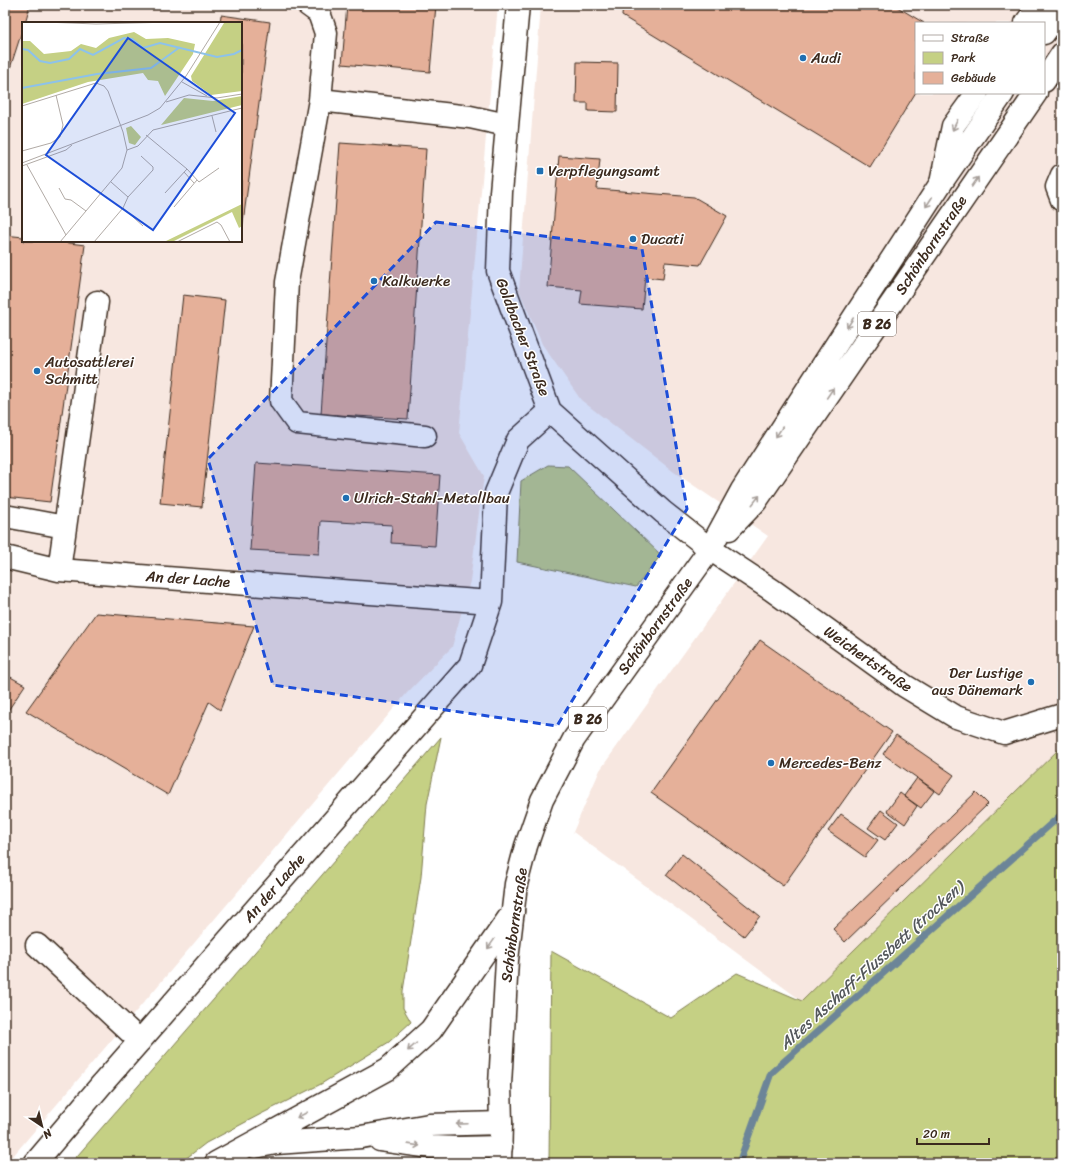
<svg xmlns="http://www.w3.org/2000/svg" width="1067" height="1168" font-family="Sriracha,sans-serif">
	<style>
		.built { fill: #f7e7e0; fill-rule: evenodd }
		.green { fill: #c5d084; stroke: #807d51 }
		.lines { fill: none; stroke-linecap: round; stroke-linejoin: round }
		.stream { stroke: #6c8598; stroke-width: 7 }
		.building { fill: #e5b099; stroke: #3b2a1e }
		.minor-casing { stroke: #3b2a1e; stroke-width: 25 }
		.major-casing { stroke: #3b2a1e; stroke-width: 25 }
		.highway-casing { stroke: #3b2a1e; stroke-width: 25 }
		.minor { stroke: #fff; stroke-width: 22 }
		.major { stroke: #fff; stroke-width: 22 }
		.highway { stroke: #fff; stroke-width: 22 }
		.oneway { stroke: #a79f9a }
		.marked { fill: #1d4ed8; fill-opacity: 0.2; stroke: #1d4ed8; stroke-width: 3; stroke-dasharray: 8 5; stroke-linejoin: round }
		.poi-dot { fill: #1f6fb2; stroke: #fff; stroke-width: 1.5 }
		.labels { text-anchor: middle; stroke-width: 3; stroke-linejoin: round; paint-order: stroke }
		.shield { fill: #fff; stroke: #766a62; stroke-width: 1 }
		.shield-label { font-size: 14px; font-weight: bold; fill: #3b2a1e }
		.poi-label { font-size: 15px; fill: #3b2a1e; stroke: #fff; text-anchor: start }
		.street-label { font-size: 15px; fill: #3b2a1e; stroke: #fff }
		.water-label { font-size: 16px; font-style: italic; fill: #54585b; stroke: #fff }
		.inset-river { fill: none; stroke: #8dc2ea; stroke-width: 2 }
		.inset-road { fill: none; stroke: #b1aaa5; stroke-width: 1 }
		.view { fill: #1d4ed8; fill-opacity: 0.15; stroke: #1d4ed8; stroke-width: 2 }
		.inset-edge { fill: none; stroke: #3b2a1e; stroke-width: 2 }
	</style>
	<rect width="100%" height="100%" fill="#fff"/>
	<filter id="ink" filterUnits="userSpaceOnUse"><feTurbulence type="fractalNoise" baseFrequency=".025" numOctaves="2"/><feDisplacementMap in="SourceGraphic" scale="8" xChannelSelector="R" yChannelSelector="G"/><feConvolveMatrix kernelMatrix="1 2 1 2 8 2 1 2 1" color-interpolation-filters="sRGB"/></filter>
	<g filter="url(#ink)">
		<path class="built" d="M5,5H498L459,433L484,476L470,581L452,647L407,693L7,1163H5ZM23,23H241V241H23Z
			M541,5H1062V746L802,1001L573,832L600,770L768,536L674,472L581,400L542,344L519,290ZM916,23H1044V93H916Z"/>
		<path class="green" d="M548,465L568,466L661,555L636,587L517,562L521,481Z
			M441,737L427,804L421,877L403,991V1008L411,1022L389,1042L321,1084L261,1114L206,1143L180,1163H71L316,882Z
			M1062,746V1163H549L551,951L671,1018L737,973L802,1001Z"/>
		<g class="lines">
			<path class="stream" d="M739,1163L771,1073L1062,814"/>
		</g>
		<path class="building" d="M5,5H30L25,23H23V28L5,84Z
			M347,5H436L430,72L342,64Z
			M623,5H894L924,23H916V92L870,167L622,16Z
			M221,15L270,22L241,237V23H220Z
			M577,62L618,63L617,112L588,111V103H576Z
			M340,143L426,149L408,419L321,414Z
			M559,156L600,159L597,189L694,197L727,216L700,265L665,262L663,279L645,277L642,309L580,304L582,290L548,287Z
			M5,235L23,237V241H53L85,245L50,502L5,497Z
			M183,295L225,300L202,507L160,503Z
			M256,463L440,475L435,546L391,543L392,525L321,521L319,554L250,550Z
			M96,613L254,626L220,710L209,702L168,795L26,711Z
			M760,640L892,732L783,886L651,793Z
			M5,674L25,685L5,715Z
			M896,735L954,775L940,794L883,754Z
			M917,778L934,791L921,808L904,796Z
			M976,792L988,804L845,942L833,929Z
			M900,793L917,806L905,824L887,811Z
			M881,810L898,823L885,840L868,828Z
			M841,814L878,840L865,857L828,831Z
			M682,854L760,916L744,936L666,875Z"/>
		<g class="lines">
			<g class="minor-casing">
				<path id="minor" d="M308,5L319,13L326,33L320,100L470,117L507,125
					M518,5L501,192L498,271L550,411L663,512L710,549L772,590L905,686L956,717L1004,733L1062,715
					M1026,23L1039,5
					M320,100L287,282L281,401L297,423L425,436
					M1062,175L1057,187L1062,200
					M941,183L953,126L977,93
					M5,516L65,527
					M5,557L59,570L491,602
					M59,570L97,302
					M37,945L140,1041
					M35,1163L102,1084L470,665L491,602L496,493L518,440L550,411"/>
			</g>
			<g class="major-casing">
				<path id="major" d="M1044,33L1062,7
					M1044,81L1062,54
					M729,529L756,501L1036,93
					M500,1163L501,1123L500,1085L507,960L516,884L526,846L542,800L574,739L710,549L742,490L941,183L1003,93"/>
			</g>
			<g class="highway-casing">
				<path id="highway" d="M380,1140L431,1147L458,1148L501,1147
					M255,1147L276,1143L361,1137L429,1125L501,1123
					M216,1163L388,1069L431,1030L513,912"/>
			</g>
			<use href="#minor" class="minor"/>
			<use href="#major" class="major"/>
			<use href="#highway" class="highway"/>
		</g>
		<defs><path id="oneway-shaft" d="M-6 0H5M1.5-3L5.5 0L1.5 3" fill="none" stroke-width="1.6" stroke-linecap="round" stroke-linejoin="round"/></defs>
		<g class="oneway">
			<use href="#oneway-shaft" transform="translate(955 125) rotate(116)"/>
			<use href="#oneway-shaft" transform="translate(975 182) rotate(-56)"/>
			<use href="#oneway-shaft" transform="translate(929 202) rotate(123)"/>
			<use href="#oneway-shaft" transform="translate(850 323) rotate(123)"/>
			<use href="#oneway-shaft" transform="translate(830 393) rotate(-56)"/>
			<use href="#oneway-shaft" transform="translate(779 432) rotate(123)"/>
			<use href="#oneway-shaft" transform="translate(756 500) rotate(-51)"/>
			<use href="#oneway-shaft" transform="translate(491 944) rotate(125)"/>
			<use href="#oneway-shaft" transform="translate(412 1047) rotate(138)"/>
			<use href="#oneway-shaft" transform="translate(302 1115) rotate(152)"/>
			<use href="#oneway-shaft" transform="translate(462 1124) rotate(178)"/>
			<use href="#oneway-shaft" transform="translate(414 1145) rotate(8)"/>
		</g>
	</g>
	<path class="marked" d="M436,222L642,249L687,509L557,726L273,685L208,459Z"/>
	<g class="poi-dot">
		<circle cx="803" cy="58" r="4"/>
		<rect x="536" y="167" width="8" height="8" rx="2"/>
		<circle cx="633" cy="239" r="4"/>
		<circle cx="374" cy="281" r="4"/>
		<circle cx="37" cy="371" r="4"/>
		<circle cx="346" cy="498" r="4"/>
		<circle cx="1031" cy="682" r="4"/>
		<circle cx="771" cy="763" r="4"/>
	</g>
	<g class="labels">
		<g class="shield">
			<rect x="858" y="312" width="38" height="24" rx="3"/>
			<rect x="569" y="707" width="38" height="24" rx="3"/>
		</g>
		<g class="shield-label">
			<text x="877" y="329">B 26</text>
			<text x="588" y="724">B 26</text>
		</g>
		<g class="poi-label">
			<text x="811" y="63">Audi</text>
			<text x="548" y="176">Verpflegungsamt</text>
			<text x="641" y="244">Ducati</text>
			<text x="382" y="286">Kalkwerke</text>
			<text x="45" y="367">Autosattlerei<tspan x="45" dy="17">Schmitt</tspan></text>
			<text x="354" y="503">Ulrich-Stahl-Metallbau</text>
			<text x="1023" y="678" text-anchor="end">Der Lustige<tspan x="1023" dy="17">aus Dänemark</tspan></text>
			<text x="779" y="768">Mercedes-Benz</text>
		</g>
		<g class="street-label">
			<text transform="translate(931 245) rotate(-56)" y="5">Schönbornstraße</text>
			<text transform="translate(523 337) rotate(69)" y="5">Goldbacher Straße</text>
			<text transform="translate(188 579) rotate(4)" y="5">An der Lache</text>
			<text transform="translate(655 626) rotate(-54)" y="5">Schönbornstraße</text>
			<text transform="translate(868 659) rotate(35)" y="5">Weichertstraße</text>
			<text transform="translate(274 888) rotate(-49)" y="5">An der Lache</text>
			<text transform="translate(514 925) rotate(-82)" y="5">Schönbornstraße</text>
		</g>
		<g class="water-label">
			<text transform="translate(871 965) rotate(-42)" y="6">Altes Aschaff-Flussbett (trocken)</text>
		</g>
	</g>
	<g transform="translate(22 22)">
		<rect width="220" height="220" fill="#fff"/>
		<path d="M220,0V69L189,73L170,59L169,54L202,1ZM112,10L124,17L146,16L173,22L171,32L143,74L136,59L126,58L121,51L66,60L0,82V19H8L22,32L49,29L59,22L74,26L87,16ZM220,74V83L139,103L162,76L191,79ZM109,104L119,115L113,123L107,121L104,106ZM220,182V204L217,206L210,190L150,220H142Z" fill="#c5d084"/>
		<path class="inset-river" d="M0,27L6,28L18,39L28,41L47,37L58,27L71,33L102,16L110,17L121,26L138,21L195,35L212,32L220,28M0,66L75,52L129,46L158,25"/>
		<path class="inset-road" d="M22,0L74,2L149,0M160,60L185,74M144,80L167,73L195,76L220,72M0,84L74,61L82,64L86,69L101,110L105,128L100,146L38,220M190,94L194,110M124,113L165,147L177,160L197,146M105,128L116,124L131,108L220,86M0,129L29,121L38,115L41,103L34,73M0,141L126,93L138,86L164,54L198,0M5,143L44,213M0,144L44,128L50,123M162,150L172,161M89,160L106,175L101,186L121,204M37,166L43,177L49,178L64,189M143,171L165,147M106,175L131,148V145L119,134M152,185L175,158M72,220L101,186M155,220L195,200L199,203L208,220"/>
		<path class="view" d="M106,16L213,91L131,208L24,133Z"/>
		<rect width="220" height="220" class="inset-edge"/>
	</g>
	<rect width="1067" height="1168" fill="none" stroke="#fff" stroke-width="20"/>
	<rect x="10" y="10" width="1047" height="1148" fill="none" stroke="#3b2a1e" stroke-width="1.5" filter="url(#ink)"/>
	<rect x="915" y="22" width="130" height="72" fill="#ffffff" stroke="#b1aaa5"/>
	<rect x="923" y="35" width="20" height="6" fill="#ffffff" stroke="#b1aaa5"/>
	<text x="951" y="42" font-size="12" fill="#3b2a1e">Straße</text>
	<rect x="923" y="52" width="20" height="12" fill="#c5d084" stroke="#b1aaa5"/>
	<text x="951" y="62" font-size="12" fill="#3b2a1e">Park</text>
	<rect x="923" y="72" width="20" height="12" fill="#e5b099" stroke="#b1aaa5"/>
	<text x="951" y="82" font-size="12" fill="#3b2a1e">Gebäude</text>
	<g transform="translate(42 1126) rotate(145)" stroke="#ffffff" stroke-width="3" paint-order="stroke">
	<path d="M0-3L7 15L0 10L-7 15Z" fill="#3b2a1e"/>
	<text y="-6" font-size="11" font-weight="bold" text-anchor="middle" fill="#3b2a1e">N</text>
	</g>
	<path d="M917 1138v6h72v-6" fill="none" stroke="#3b2a1e" stroke-width="2"/>
	<text x="923" y="1138" font-size="12" fill="#3b2a1e" stroke="#ffffff" stroke-width="3" paint-order="stroke">20 m</text>
</svg>
